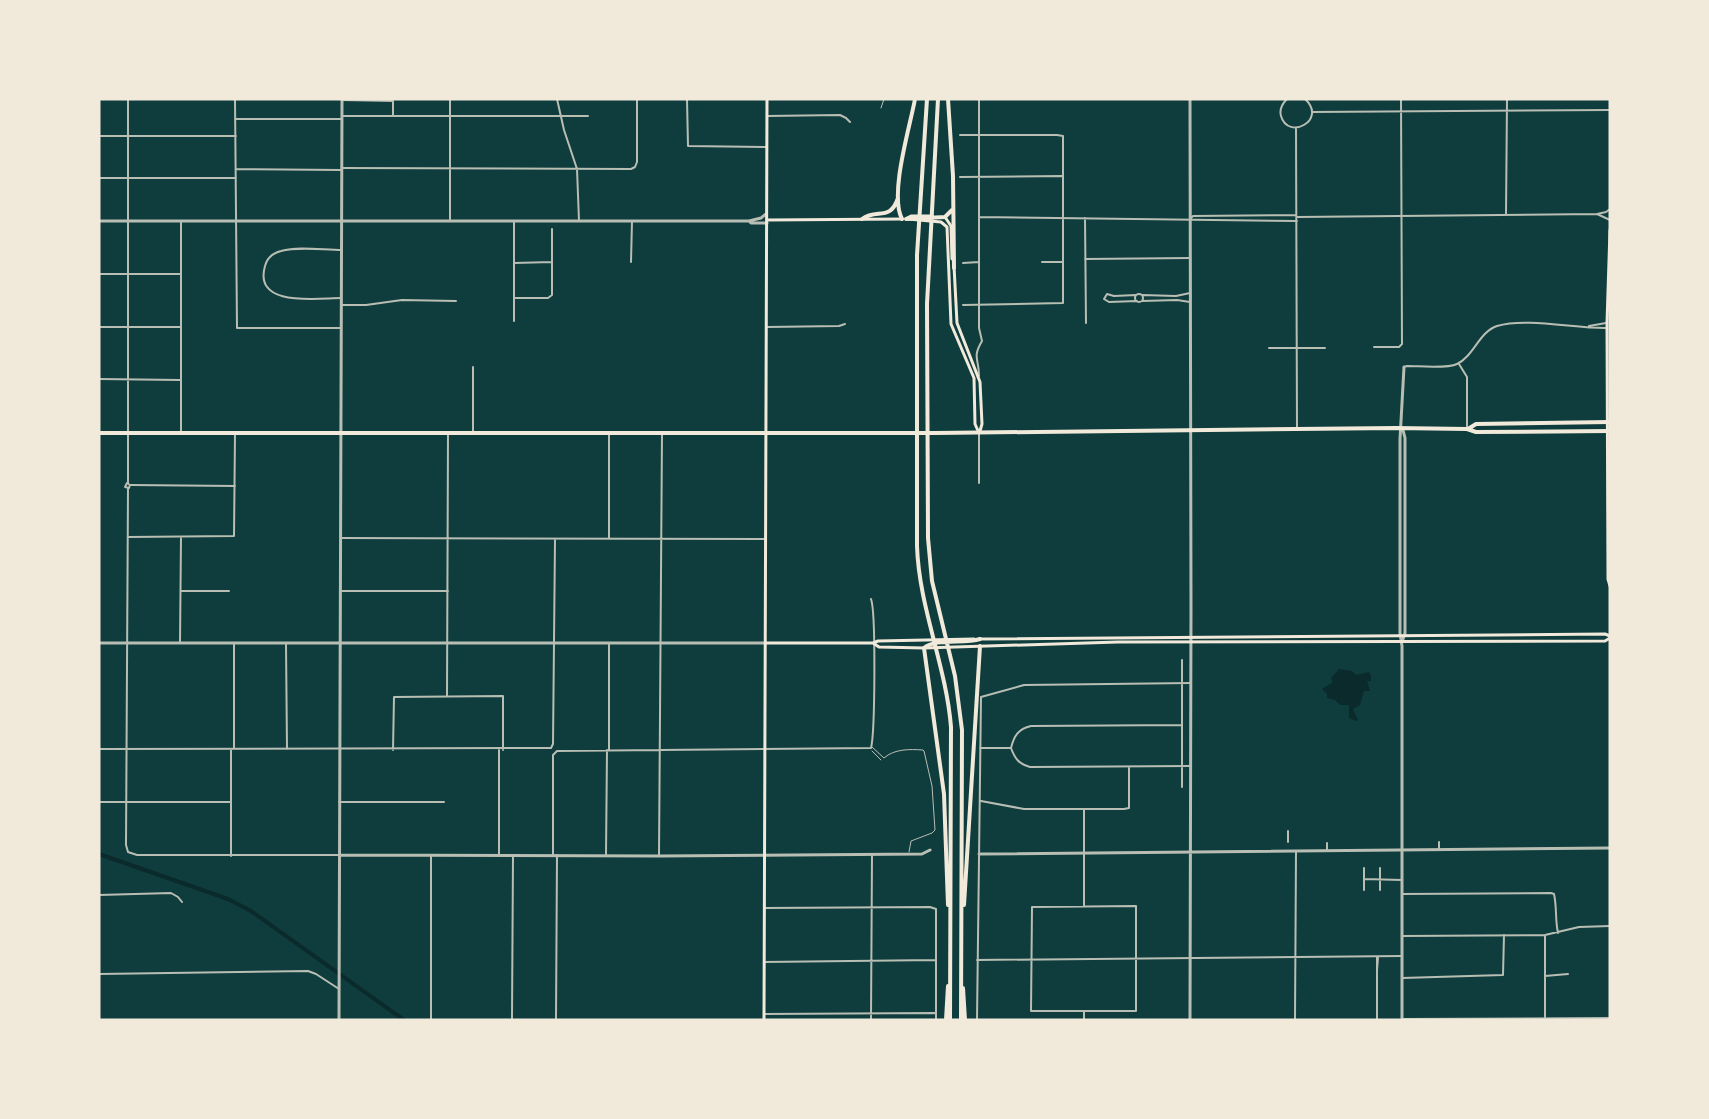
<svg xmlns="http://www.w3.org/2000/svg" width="1709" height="1119" font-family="'Work Sans',sans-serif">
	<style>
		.water { fill: #0a2a2b }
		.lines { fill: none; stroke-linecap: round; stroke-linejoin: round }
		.canal { stroke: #0a2a2b; stroke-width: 4 }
		.service { stroke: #b8beb3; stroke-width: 1 }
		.minor { stroke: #b8beb3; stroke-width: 2 }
		.tertiary { stroke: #b8beb3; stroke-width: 3 }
		.secondary { stroke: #f1e9da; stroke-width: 3 }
		.primary { stroke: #f1e9da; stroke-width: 4 }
		.motorway { stroke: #f1e9da; stroke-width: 4 }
	</style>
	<rect width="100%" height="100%" fill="#0f3d3e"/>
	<path class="water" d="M1339,669L1352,671L1356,675L1369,672L1371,676V681H1367L1370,691H1364L1360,705L1353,709L1358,720L1357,721L1349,718V705H1340L1335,700L1327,698V694L1322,689L1333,682L1331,678Z"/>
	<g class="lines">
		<path class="canal" d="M99,854L228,899L251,911L404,1020"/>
		<path class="service" d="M881,108L884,99
			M872,747L884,758C894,749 909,749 923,750L924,751L932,786L935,830L932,833L911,841L909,852
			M872,751L881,760"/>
		<path class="minor" d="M235,99L237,328H341
			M557,99L564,130L577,169L579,221
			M687,99L688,146L767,147
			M1287,99C1282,104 1279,109 1281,116C1288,141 1328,120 1305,99
			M342,100L393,101V116
			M1312,112L1610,110
			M342,116H588
			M767,116L840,115L846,118L850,122
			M235,119H341
			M1296,128L1297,429
			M960,135H1057L1063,136V303L963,305
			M99,136H236
			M342,168L631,169L635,167L637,162V99
			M236,169L341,170
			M960,177L1062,176
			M99,178H236
			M1506,214L1507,99
			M1597,214L1610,220
			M979,217L1297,221
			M1297,217L1597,214L1606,212L1610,209
			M1085,218L1086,323
			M1190,219L1193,216L1296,215
			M450,220V99
			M1085,259L1190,258
			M552,262V229
			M631,262L632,221
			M1042,262H1063
			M514,263L552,262V295L548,298H514
			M963,263L979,262
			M99,274H180
			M1135 298a4 4 0 1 1 8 0a4 4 0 1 1-8 0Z
			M1136,295L1114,296L1107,294L1104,299L1109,302L1137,301
			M1142,295L1176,296L1190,293
			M341,298C318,298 253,308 265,266C267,258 273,253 281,251C299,246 323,250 342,250
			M1142,301L1177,300L1190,302
			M342,305H366L402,300L456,301
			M514,321V222
			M1589,326L1606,323
			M99,327H180
			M767,327L839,326L845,324
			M1374,347H1399L1402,344L1401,99
			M1269,348H1325
			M1459,364L1467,377V429
			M1404,367L1407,366C1419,366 1447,369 1457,364C1474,356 1479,332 1497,326C1526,317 1577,329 1607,328
			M979,376C979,358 972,358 982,341L979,328V99
			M99,379L180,380
			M181,433V221
			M473,433V367
			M979,433V483
			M127,483L130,485L129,488L125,487Z
			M128,483V99
			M131,485L235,486
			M128,489L126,845L128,852L137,855H340
			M128,537L234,536L235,433
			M341,538L766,539
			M609,538V433
			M181,591H229
			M341,591H448
			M180,642L181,537
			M286,644L287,749
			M447,696L448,433
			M980,748H1011C1015,759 1019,764 1030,767L1190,766
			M1011,748C1014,736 1018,729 1031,726L1182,725
			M99,749L551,748L553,744L555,539
			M234,749V644
			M393,750L394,697L503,696V750
			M609,750V644
			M1182,787V660
			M981,801L1024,809H1124L1129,808V767
			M99,802H231
			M339,802H444
			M1288,842V831
			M1439,842V850
			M1327,843V851
			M431,855V1020
			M499,855V750
			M553,855V755L557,751L871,748C875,733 876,612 871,599
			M606,855L607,750
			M231,856V749
			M659,856L662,433
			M1364,868V890
			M1364,879L1402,880
			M1380,890V868
			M1402,894L1551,893L1554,894C1557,907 1555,920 1558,933
			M99,895L171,893L178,897L182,902
			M1084,906V810
			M1136,906V1011H1031L1032,907Z
			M765,908L930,907L936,909V1020
			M1402,936L1545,935L1579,927L1610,926
			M1377,957V1020
			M977,960L1402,956
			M764,962L936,960
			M1377,970L1378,958
			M99,974L308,971L316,974L339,989
			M1545,976L1568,974
			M1402,978L1503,975L1504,935
			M764,1014L935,1013
			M1545,1018V935
			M1402,1019L1610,1018
			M512,1020L513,855
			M556,1020L557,855
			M871,1020L872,855
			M977,1020L981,697L1024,685L1191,683
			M1084,1020V1012
			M1295,1020L1296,852"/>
		<path class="tertiary" d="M99,221H749L751,223H767
			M749,221L761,218L766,214
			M1402,642L1405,633V438L1403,430
			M99,643H766
			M979,854L1610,848
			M340,855L659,856L922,854L930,850
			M339,1020L342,99
			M1190,1020L1191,607L1190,99
			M1402,1020V646L1400,633V439L1404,367"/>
		<path class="secondary" d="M945,217L951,226L952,259
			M907,218L911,216H930
			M908,219L941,222L947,227L951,324L974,378L975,424L979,433
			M767,220L902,219
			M1610,230L1607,323L1608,579L1610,586
			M954,266L957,323L980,382L982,424L980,431
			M980,639L1605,634L1610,636
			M766,643H873L878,641L974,639
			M873,643L879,647L924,648L1118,642L1605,641L1610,638
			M764,1020L767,99"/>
		<path class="primary" d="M1468,429L1476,424L1610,422
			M99,433H936L1396,428L1467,429L1476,432L1610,431"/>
		<path class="motorway" d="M927,99L917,255V546C919,608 946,665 951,727L950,1020
			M938,99L927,304L928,538L932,581L955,676L962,730L961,1020
			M948,99L953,176L954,268
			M862,219C877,208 890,222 898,198
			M902,219C889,194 910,127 915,99
			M906,219L945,217L952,210
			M948,905L944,794L924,648C935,638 964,644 980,639
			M964,905L980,646
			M963,988L965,1020
			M946,1020L948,986"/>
	</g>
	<rect width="1709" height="1119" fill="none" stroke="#f1e9da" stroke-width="201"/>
</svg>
